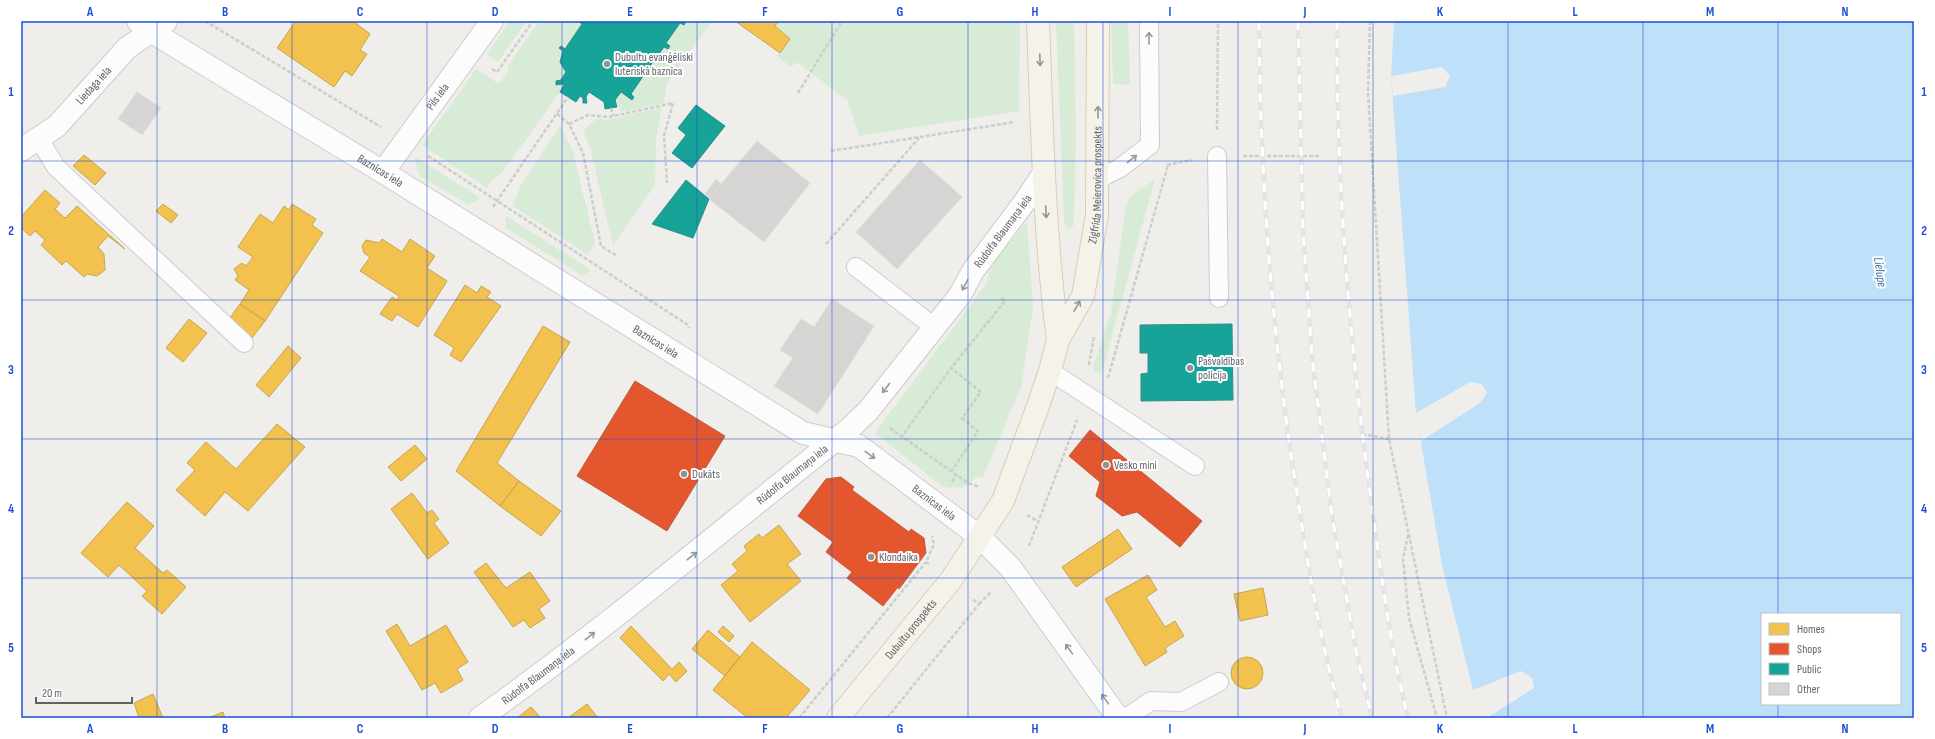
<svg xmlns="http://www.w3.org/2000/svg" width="1935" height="739" font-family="'Sofia Sans Condensed',sans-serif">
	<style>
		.green { fill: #d8ebd6 }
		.water { fill: #bfe0f9; fill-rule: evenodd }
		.pier { fill: #efeeea }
		.homes { fill: #f2c14e; stroke: #c6a556 }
		.shops { fill: #e4572e; stroke: #bc5b3f }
		.public { fill: #17a398; stroke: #2d908a }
		.building { fill: #d6d5d3; stroke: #deddd9 }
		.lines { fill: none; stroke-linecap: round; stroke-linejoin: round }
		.service-casing { stroke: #cbcccc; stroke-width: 20 }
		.minor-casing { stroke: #cbcccc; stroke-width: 24 }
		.primary-casing { stroke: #d7ceb8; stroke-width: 24 }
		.path { stroke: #cacfcc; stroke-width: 2.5; stroke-dasharray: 4 2; stroke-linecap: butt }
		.service { stroke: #fdfcfc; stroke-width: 18 }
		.minor { stroke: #fdfcfc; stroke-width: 22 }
		.primary { stroke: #f4f2e9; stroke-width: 22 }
		.rail-casing { stroke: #e4e4e4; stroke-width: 4.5 }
		.rail { stroke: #fff; stroke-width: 3; stroke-dasharray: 9; stroke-linecap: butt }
		.oneway { stroke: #96999c }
		.oneway2 { stroke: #939595 }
		.grid { fill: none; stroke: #1d4ed8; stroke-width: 1; stroke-opacity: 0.55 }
		.poi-dot { fill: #919496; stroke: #fff; stroke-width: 1.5 }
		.labels { text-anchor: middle; stroke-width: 4; stroke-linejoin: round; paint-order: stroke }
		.poi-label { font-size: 12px; fill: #5f6368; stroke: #fff; text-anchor: start }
		.street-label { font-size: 12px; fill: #5f6368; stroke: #fff }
		.water-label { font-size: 13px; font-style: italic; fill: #4174aa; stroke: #fff }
		.neatline { fill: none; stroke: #1d4ed8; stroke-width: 1.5 }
		.grid-label { font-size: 13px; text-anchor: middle; font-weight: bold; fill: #1d4ed8 }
	</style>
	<rect width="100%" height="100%" fill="#efeeea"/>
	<path class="green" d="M510,21H527L498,62L487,54Z
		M539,21H578L582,24L565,49L561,46L559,48L563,51L560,62L566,72L561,80L556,81V85H564L560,92L502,173L491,181L487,188L422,145L476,69L499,84L509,69L507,67Z
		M684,21H712L667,83L664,103L621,112L615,100L621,92L632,99L634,97L631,94L648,69L651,72L654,69L650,66L664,47L668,49L670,45L666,43L680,23L684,25L686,22Z
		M779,21H1020L1019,111L859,136L848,101L797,62L791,67L777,56L790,39L775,26Z
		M1056,21H1074L1076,132L1074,219V225L1069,229L1066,227L1064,220Z
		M1111,21H1128L1130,85L1113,84Z
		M662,107L656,139L655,185L613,245L590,148L583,131L597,118L608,120Z
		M560,126L572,149L595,242L588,255L513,206L521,185Z
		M415,157L480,198L469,205L420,176L416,166Z
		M1155,179L1103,369L1100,373L1095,372L1093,367L1111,312L1126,205L1132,195Z
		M506,216L591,270L583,276L506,228Z
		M1027,222L1033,307L1021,387L982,479L978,476L962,488L943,487L875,433L988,281C984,266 1017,235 1027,222Z"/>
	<path class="water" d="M1394,21H1914V718H1484L1473,690L1442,565L1416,413L1391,76ZM1762,614H1900V704H1762Z"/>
	<path class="pier" d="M1442,67L1450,76L1445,87L1393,96L1391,76Z
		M1470,382L1482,384L1487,393L1480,403L1421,441L1416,413Z
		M1521,671L1532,678L1534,688L1487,718H1484L1473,690Z"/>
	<path class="homes" d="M294,21H353L370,34L360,50L367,54L352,76L345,71L334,87L277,48L295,22Z
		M735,21H779L775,26L790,39L780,53Z
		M84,155L106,173L95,185L73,166Z
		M45,190L60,203L55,209L65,218L77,206L125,249L108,236L98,247L104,254L105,270L97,276L87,274L84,277L66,261L62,265L41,245L45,240L35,231L30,236L21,228V217Z
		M163,204L178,215L171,223L156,211Z
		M292,204L316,219L312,225L323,233L265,321L240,304L249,290L235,280L238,276L234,269L242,263L246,266L253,257L238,247L260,214L273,223L284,206L289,210Z
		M382,239L402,252L410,239L435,256L427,268L447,281L418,327L397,314L392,321L380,314L392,297L397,300L399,296L360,271L370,257L364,253L362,246L366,240L379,243Z
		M465,285L477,293L481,286L491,292L487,297L501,306L461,362L450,355L454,348L434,335Z
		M240,304L265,321L252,338L229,319Z
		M189,319L207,333L183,362L166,348Z
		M543,326L570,342L497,463L519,481L500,506L456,471Z
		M288,346L301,358L269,397L256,385Z
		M277,424L305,447L248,511L225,492L205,516L176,490L195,470L187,463L206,442L236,469Z
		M415,445L427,459L401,481L388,467Z
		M519,481L561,511L541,536L500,506Z
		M412,493L427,513L432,510L439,519L434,523L449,543L428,559L391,509Z
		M127,502L154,526L135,548L163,573L167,570L186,587L162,614L142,596L147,591L119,565L108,577L81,553Z
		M779,525L801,554L787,564L801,581L750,622L721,585L738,571L732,564L747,551L744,546L759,534L762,538Z
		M1118,529L1132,549L1076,587L1062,567Z
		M486,563L506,588L530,572L550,601L539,609L545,618L530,628L524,620L513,627L474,572Z
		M1148,575L1157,590L1146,597L1165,627L1175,621L1184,636L1165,648L1167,652L1145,666L1105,599Z
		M1263,588L1268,615L1240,621L1234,594Z
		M397,624L410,646L446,625L468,662L457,669L463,680L441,693L435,683L422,690L386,631Z
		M631,626L672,669L679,662L687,671L676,682L669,674L663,681L620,638Z
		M723,626L734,636L729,642L718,632Z
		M708,630L740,657L725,676L692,649Z
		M752,642L810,690L786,718H748L713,690Z
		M1231 673a16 16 0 1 1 32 0a16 16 0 1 1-32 0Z
		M153,694L163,718H139L134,703Z
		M587,704L598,718H568Z
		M531,707L541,718H517Z
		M223,712L225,718H208Z"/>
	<path class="shops" d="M635,381L725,436L667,531L577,476Z
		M1090,430L1202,521L1180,547L1137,512L1122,516L1096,496L1100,482L1069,456Z
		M841,477L854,487L852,490L909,532L911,529L924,538L926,553L899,589L898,587L883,606L847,578L852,572L826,552L833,542L798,516L826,479Z"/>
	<path class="public" d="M578,21H684L686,22L684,25L680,23L666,43L670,46L668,49L664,47L650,66L654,69L651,72L648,69L631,94L634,97L632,100L621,92L615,100L617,107L605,109L604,102L589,92L586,97L587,103H583V98L580,96L576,102L560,92L564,85L562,84L556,85V81L561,80L566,72L560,62L563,51L559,48L561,46L565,49L582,24Z
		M696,105L725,126L692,168L672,153L686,135L678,128Z
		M686,180L709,199L693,238L652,224Z
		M1232,324L1233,400L1141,401V374L1148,373V353H1140V325Z"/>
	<path class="building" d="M137,92L161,108L142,135L118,119Z
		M757,141L810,183L764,242L709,199Z
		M920,160L962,197L897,269L856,232Z
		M716,179L721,184L710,198L705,194Z
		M832,299L874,326L818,414L774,386L793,358L780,350L801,319L814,327Z"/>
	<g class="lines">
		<g class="service-casing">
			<path id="service" d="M39,139L56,167L244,343
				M1217,156L1219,298
				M1098,179L1120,168L1150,145L1149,21
				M856,267L934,327
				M1050,371L1195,466
				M1126,718L1151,701L1181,702L1219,682"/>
		</g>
		<g class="minor-casing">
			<g id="minor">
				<path id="s1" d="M138,21L152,32L383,172L803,433L859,446L980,537L1010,567L1118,718"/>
				<path id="s2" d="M21,150L57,126L127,48L166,21"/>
				<path id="s3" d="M383,172L492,21"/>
				<path id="s4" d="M480,718C607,628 726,526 848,430L868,411L960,295L973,271L1026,200L1044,173"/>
			</g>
		</g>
		<g class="primary-casing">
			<g id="primary">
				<path d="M1038,21C1042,127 1044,234 1058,340"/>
				<path id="s5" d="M838,718L951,580L1003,501L1038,406L1050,371L1058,340L1083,296L1097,215L1098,21"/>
			</g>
		</g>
		<path class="path" d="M205,21L381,127
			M1370,21L1368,92L1389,439L1447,718
			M492,69L497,72L533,21
			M798,93L842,21
			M611,108L613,116
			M557,114L569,124L583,153L601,246L617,256
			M569,124L588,115L609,117L673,103L664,136L667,183
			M1217,130L1218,21
			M831,151L1015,122
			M428,156L688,325L689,328
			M1243,156H1320
			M1167,165L1192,160
			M493,207L568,97
			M826,244L919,138
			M1089,365L1094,336
			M1108,378L1168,165
			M890,428L968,483L979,487
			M1362,434L1389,439
			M901,438L951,368
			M951,472L978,431L962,418L981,392L951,368L1005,301L1001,298
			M952,482L956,475
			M1027,515L1039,522
			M1408,535L1403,559L1409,618L1437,718
			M1029,546L1077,420
			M929,564L926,562L934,544L932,536
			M979,604L992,591
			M799,718L926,562
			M887,718L979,604L971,598"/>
		<use href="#service" class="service"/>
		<use href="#minor" class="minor"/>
		<use href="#primary" class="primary"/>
		<g class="rail-casing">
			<path id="rail" d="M1259,21C1260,179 1272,337 1297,493C1308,568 1321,645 1342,718
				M1298,21L1303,230L1312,357L1332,516L1356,651L1372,718
				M1337,21C1336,176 1349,338 1370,492C1380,568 1390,644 1408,718"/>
		</g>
		<use href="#rail" class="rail"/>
	</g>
	<defs><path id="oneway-shaft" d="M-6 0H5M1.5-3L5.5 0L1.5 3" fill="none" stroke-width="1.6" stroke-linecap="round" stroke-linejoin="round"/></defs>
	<g class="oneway">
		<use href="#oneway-shaft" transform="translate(1149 38) rotate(-90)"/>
		<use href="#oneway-shaft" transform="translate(1132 159) rotate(-38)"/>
		<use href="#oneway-shaft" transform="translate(965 285) rotate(118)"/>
		<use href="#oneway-shaft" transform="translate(886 388) rotate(129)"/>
		<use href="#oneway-shaft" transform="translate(870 455) rotate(36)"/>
		<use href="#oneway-shaft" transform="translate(692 556) rotate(-38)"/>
		<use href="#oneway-shaft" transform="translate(590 636) rotate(-38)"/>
		<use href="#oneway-shaft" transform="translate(1069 649) rotate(-126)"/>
		<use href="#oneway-shaft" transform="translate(1105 699) rotate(-125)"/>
	</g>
	<g class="oneway2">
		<use href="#oneway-shaft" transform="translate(1040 60) rotate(88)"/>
		<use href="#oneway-shaft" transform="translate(1098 112) rotate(-90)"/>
		<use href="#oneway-shaft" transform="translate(1046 212) rotate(87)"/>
		<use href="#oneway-shaft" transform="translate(1077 306) rotate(-60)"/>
	</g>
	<path class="grid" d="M157,21V718M292,21V718M427,21V718M562,21V718M697,21V718M832,21V718M968,21V718M1103,21V718M1238,21V718M1373,21V718M1508,21V718M1643,21V718M1778,21V614M21,161H1914M21,300H1914M21,439H1914M21,578H1914M1778,704V718"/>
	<g class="poi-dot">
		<circle cx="607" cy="64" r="4"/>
		<circle cx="1190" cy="368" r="4"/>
		<circle cx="1106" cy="465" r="4"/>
		<circle cx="684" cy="474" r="4"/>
		<circle cx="871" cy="557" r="4"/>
	</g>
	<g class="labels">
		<g class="poi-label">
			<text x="615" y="61">Dubultu evanģēliski<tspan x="615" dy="14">luteriskā baznīca</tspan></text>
			<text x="1198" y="365">Pašvaldības<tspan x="1198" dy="14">policija</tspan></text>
			<text x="1114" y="469">Vesko mini</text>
			<text x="692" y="478">Dukāts</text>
			<text x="879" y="561">Klondaika</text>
		</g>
		<g class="street-label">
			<text dy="4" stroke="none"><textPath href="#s2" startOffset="98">Liedaga iela</textPath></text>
			<text dy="4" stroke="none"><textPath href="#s3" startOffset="93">Pils iela</textPath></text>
			<text dy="4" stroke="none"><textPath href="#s1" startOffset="285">Baznīcas iela</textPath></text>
			<text dy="4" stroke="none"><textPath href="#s5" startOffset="606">Zigfrīda Meierovica prospekts</textPath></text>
			<text dy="4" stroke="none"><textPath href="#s4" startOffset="720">Rūdolfa Blaumaņa iela</textPath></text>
			<text dy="4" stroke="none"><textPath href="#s1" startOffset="609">Baznīcas iela</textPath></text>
			<text dy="4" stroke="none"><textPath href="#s4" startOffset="396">Rūdolfa Blaumaņa iela</textPath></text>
			<text dy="4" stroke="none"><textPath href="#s1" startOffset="934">Baznīcas iela</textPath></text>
			<text dy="4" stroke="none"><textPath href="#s5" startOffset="115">Dubultu prospekts</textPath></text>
			<text dy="4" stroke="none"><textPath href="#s4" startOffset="72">Rūdolfa Blaumaņa iela</textPath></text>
		</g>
		<g class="water-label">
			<text transform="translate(1881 272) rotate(82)" y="5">Lielupe</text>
		</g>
	</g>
	<rect width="1935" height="739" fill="none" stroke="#ffffff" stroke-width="44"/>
	<rect x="1761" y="613" width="140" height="92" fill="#ffffff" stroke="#bfc1c3"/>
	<rect x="1769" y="623" width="20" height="12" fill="#f2c14e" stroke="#bfc1c3"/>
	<text x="1797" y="633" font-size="12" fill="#5f6368">Homes</text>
	<rect x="1769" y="643" width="20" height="12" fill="#e4572e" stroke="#bfc1c3"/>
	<text x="1797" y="653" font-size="12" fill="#5f6368">Shops</text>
	<rect x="1769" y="663" width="20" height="12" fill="#17a398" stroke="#bfc1c3"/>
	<text x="1797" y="673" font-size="12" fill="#5f6368">Public</text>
	<rect x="1769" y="683" width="20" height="12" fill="#d6d5d3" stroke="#bfc1c3"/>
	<text x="1797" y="693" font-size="12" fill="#5f6368">Other</text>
	<path d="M36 697v6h96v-6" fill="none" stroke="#5f6368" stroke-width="2"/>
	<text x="42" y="697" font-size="12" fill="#5f6368" stroke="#ffffff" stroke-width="3" paint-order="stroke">20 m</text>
	<rect x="22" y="22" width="1891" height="695" class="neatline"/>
	<g class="grid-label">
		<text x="90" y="16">A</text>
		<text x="225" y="16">B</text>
		<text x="360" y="16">C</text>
		<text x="495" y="16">D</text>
		<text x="630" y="16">E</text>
		<text x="765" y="16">F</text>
		<text x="900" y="16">G</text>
		<text x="1035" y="16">H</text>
		<text x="1170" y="16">I</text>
		<text x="1305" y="16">J</text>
		<text x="1440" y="16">K</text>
		<text x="1575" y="16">L</text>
		<text x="1710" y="16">M</text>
		<text x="1845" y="16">N</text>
		<text x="11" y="96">1</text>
		<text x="1924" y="96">1</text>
		<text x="11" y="235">2</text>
		<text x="1924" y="235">2</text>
		<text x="11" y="374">3</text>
		<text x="1924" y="374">3</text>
		<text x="11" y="513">4</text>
		<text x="1924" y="513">4</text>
		<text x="11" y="652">5</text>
		<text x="1924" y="652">5</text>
		<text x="90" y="733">A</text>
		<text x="225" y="733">B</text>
		<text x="360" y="733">C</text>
		<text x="495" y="733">D</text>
		<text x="630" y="733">E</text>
		<text x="765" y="733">F</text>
		<text x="900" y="733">G</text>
		<text x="1035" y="733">H</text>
		<text x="1170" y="733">I</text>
		<text x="1305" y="733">J</text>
		<text x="1440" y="733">K</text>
		<text x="1575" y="733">L</text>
		<text x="1710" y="733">M</text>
		<text x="1845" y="733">N</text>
	</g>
</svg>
